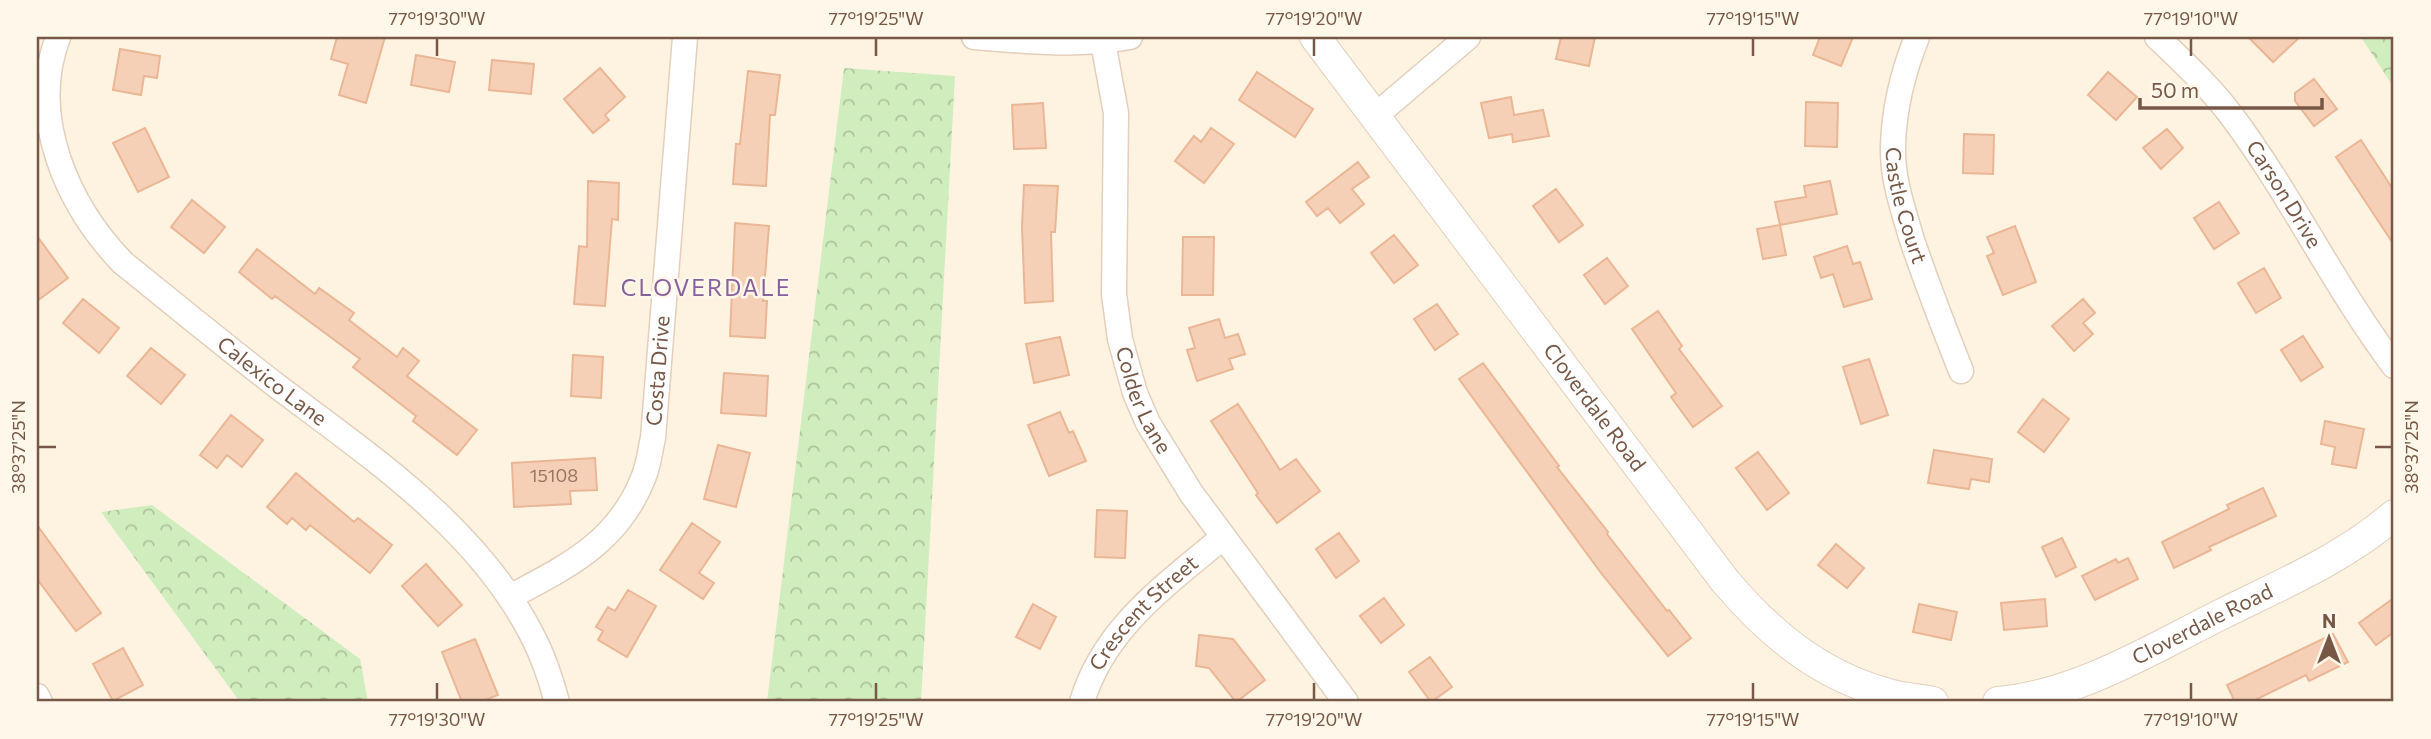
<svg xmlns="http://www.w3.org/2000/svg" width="2431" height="739" font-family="Commissioner,sans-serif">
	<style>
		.forest { fill: url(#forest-crowns) }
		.building { fill: #f6d0b6; stroke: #eab695; stroke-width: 2 }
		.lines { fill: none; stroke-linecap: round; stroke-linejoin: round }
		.minor-casing { stroke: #e3cfbc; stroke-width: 27 }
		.tertiary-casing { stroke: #e3cfbc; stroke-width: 32 }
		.minor { stroke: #fff; stroke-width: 24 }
		.tertiary { stroke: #fff; stroke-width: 30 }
		.ticks { fill: none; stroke: #775846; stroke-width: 2.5 }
		.labels { text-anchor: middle; stroke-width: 5; stroke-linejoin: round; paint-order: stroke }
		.number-label { font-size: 18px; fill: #977662 }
		.street-label { font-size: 21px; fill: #775846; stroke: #fff7e9 }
		.neighbourhood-label { font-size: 23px; letter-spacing: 2px; fill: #88609c; stroke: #fff7e9 }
		.neatline { fill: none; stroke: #775846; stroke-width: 2.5 }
		.ticks-label { font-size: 18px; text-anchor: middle; fill: #775846 }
	</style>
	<defs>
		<pattern id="forest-crowns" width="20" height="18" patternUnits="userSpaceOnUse" patternTransform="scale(1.75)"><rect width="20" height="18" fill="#d0edbe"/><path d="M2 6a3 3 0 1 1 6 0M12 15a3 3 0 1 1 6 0" fill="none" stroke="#aec39c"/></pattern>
	</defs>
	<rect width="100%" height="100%" fill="#fef3e1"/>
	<path class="forest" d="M2361,37H2394V88Z
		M844,68L955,76L921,702H767Z
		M152,505L360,659L368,702H240L101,512Z"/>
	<path class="building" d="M337,37H385L366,103L339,95L348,64L331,59Z
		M1561,37H1595L1589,66L1556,59Z
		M1820,37H1853L1841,66L1813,55Z
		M2248,37H2300L2273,62Z
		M120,49L160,56L157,78L144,76L141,95L113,90Z
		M416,55L455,62L449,92L411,85Z
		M492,60L534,64L531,94L489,90Z
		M600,68L625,97L605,115L609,120L593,133L564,99Z
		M748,71L780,75L775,115H770L766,186L733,184L736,144H740Z
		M1257,72L1313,109L1295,137L1239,100Z
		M2108,72L2137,97L2116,120L2088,95Z
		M2314,79L2337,109L2314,126L2295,101V93Z
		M1511,97L1514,115L1543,110L1549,136L1513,142L1512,134L1489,138L1481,103Z
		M1806,102L1838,103L1837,147L1805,146Z
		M1043,103L1046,148L1014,149L1012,105Z
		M145,128L169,177L138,192L113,143Z
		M1211,128L1234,144L1204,183L1175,161L1194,136L1201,142Z
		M2167,129L2183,148L2161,169L2143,148Z
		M1964,134L1994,135L1993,174L1963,173Z
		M2361,140L2394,191V245L2336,157Z
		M1358,162L1369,177L1352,189L1364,204L1340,223L1328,208L1317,216L1306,202Z
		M588,181L619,183L618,220L612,219L605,306L574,304L579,246L587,247Z
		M1830,181L1837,214L1780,225L1775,202L1806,197L1804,186Z
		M1024,185L1058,186L1055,232H1051L1053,301L1025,303L1022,227Z
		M1556,189L1583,225L1559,242L1533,206Z
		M192,200L225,227L204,253L171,227Z
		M2219,202L2239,233L2214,249L2194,218Z
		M735,223L769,226L763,301H767L765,338L730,336Z
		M1780,225L1786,255L1763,259L1757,229Z
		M2015,226L2036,282L2003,295L1987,256L1994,253L1987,237Z
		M1394,235L1418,265L1394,283L1371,253Z
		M37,236L68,278L37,301Z
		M1183,237H1214L1213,295H1182Z
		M1847,246L1853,264L1860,262L1872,299L1844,307L1833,274L1821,278L1814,257Z
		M257,249L315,294L319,288L354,313L349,320L397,357L403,348L419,361L407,376L477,430L457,455L413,421L416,416L353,367L360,359L275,296L272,299L239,272Z
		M1607,258L1628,286L1605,304L1584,275Z
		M2264,268L2281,298L2256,313L2238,283Z
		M83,299L119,328L99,353L63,323Z
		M2083,299L2095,313L2083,323L2093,334L2074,351L2052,326Z
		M1437,304L1458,334L1435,350L1414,319Z
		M1658,311L1682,346L1679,349L1722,406L1693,427L1671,397L1676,393L1632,329Z
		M1219,319L1225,338L1238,334L1245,354L1229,359L1233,369L1197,381L1187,350L1195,348L1189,328Z
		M2303,336L2323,367L2301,381L2281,350Z
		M1060,337L1069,375L1034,383L1026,344Z
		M151,348L185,375L161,404L127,376Z
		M573,355L603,357L601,398L571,396Z
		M1869,359L1888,415L1861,424L1843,367Z
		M1483,363L1559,466L1557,467L1608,532L1607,534L1667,611L1669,610L1691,638L1668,656L1601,573L1459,379Z
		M724,373L768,376L766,416L721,413Z
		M2043,399L2069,419L2044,452L2018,432Z
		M1238,404L1280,470L1296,459L1320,491L1277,523L1256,495L1258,493L1211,421Z
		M1060,412L1069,433L1073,431L1086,461L1049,476L1028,425Z
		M231,415L263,440L242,467L227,455L217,468L200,455Z
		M2325,421L2364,429L2356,468L2332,464L2335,447L2321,444Z
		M718,445L750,453L736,507L704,499Z
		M1934,450L1992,459L1989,482L1971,479L1969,489L1928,483Z
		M1758,452L1789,493L1767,510L1736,468Z
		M595,458L597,490L570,491L571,504L514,507L512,463Z
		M296,473L354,522L358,518L392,545L370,573L310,525L306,530L292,518L287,524L267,507Z
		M2263,488L2276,516L2209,547L2211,550L2174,568L2162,542L2229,509L2227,505Z
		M1097,510L1127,511L1125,558L1095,557Z
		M692,523L720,542L699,573L714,583L703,599L660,570Z
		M37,525L101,613L76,631L37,579Z
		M1339,533L1359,561L1336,578L1316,549Z
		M2062,538L2076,567L2056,577L2042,547Z
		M1836,544L1864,568L1847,588L1818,565Z
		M2128,558L2138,579L2095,600L2082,576L2116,559L2118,563Z
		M426,564L462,605L438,626L402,586Z
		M628,590L656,606L627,657L598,640L603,631L596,627L608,607L615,611Z
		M1384,598L1404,625L1381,643L1360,616Z
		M2394,598V632L2376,645L2359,623Z
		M2045,599L2047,626L2004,630L2001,603Z
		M1033,604L1056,617L1040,649L1016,637Z
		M1919,604L1957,612L1951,640L1913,632Z
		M2333,634L2348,662L2309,681L2306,675L2251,702H2235L2227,685Z
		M1199,635L1233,639L1265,680L1236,702L1209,668L1196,666Z
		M475,639L498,695L480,702H462L442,652Z
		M123,648L143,685L113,701L93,664Z
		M1430,657L1452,687L1431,702L1409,672Z"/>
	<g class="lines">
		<g class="minor-casing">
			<g id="minor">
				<path id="s1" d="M58,37C28,117 67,205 123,263C174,304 225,346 277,386C371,457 479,529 533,637C544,658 551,680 557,702"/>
				<path d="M974,37C1029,41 1075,47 1130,37"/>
				<path id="s2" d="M1917,37C1903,72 1894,107 1893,146C1892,179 1903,209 1912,240C1927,284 1944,328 1961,371"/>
				<path id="s3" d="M2157,37C2183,62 2209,86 2231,115C2291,195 2334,286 2394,366"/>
				<path id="s4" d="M1103,42L1116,113L1114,294L1120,339L1135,393L1148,423L1191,493L1346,702"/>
				<path d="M1375,116L1468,37"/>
				<path id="s5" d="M510,597C568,566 619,542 644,476C649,464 650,450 653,438L685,37"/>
				<path d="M37,696L40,702"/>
				<path id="s6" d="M1082,702C1104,628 1166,585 1222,538"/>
			</g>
		</g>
		<g class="tertiary-casing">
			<g id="tertiary">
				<path id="s7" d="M1315,37L1725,581C1769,633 1818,674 1885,693C1900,698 1917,699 1933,702"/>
				<path id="s8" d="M1998,702C2077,695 2150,650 2220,615C2280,585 2343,559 2394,515"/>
			</g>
		</g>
		<use href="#minor" class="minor"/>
		<use href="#tertiary" class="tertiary"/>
	</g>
	<path class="ticks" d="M437,38V56M876,38V56M1314,38V56M1753,38V56M2191,38V56M38,447H56M2375,447H2392M437,683V700M876,683V700M1314,683V700M1753,683V700M2191,683V700"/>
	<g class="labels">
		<g class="number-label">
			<text x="554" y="482">15108</text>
		</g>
		<g class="street-label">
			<text dy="7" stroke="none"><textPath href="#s3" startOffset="203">Carson Drive</textPath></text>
			<text dy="7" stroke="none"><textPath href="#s2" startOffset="173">Castle Court</textPath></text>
			<text dy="7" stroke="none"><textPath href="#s5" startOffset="292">Costa Drive</textPath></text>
			<text dy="7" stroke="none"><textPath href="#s1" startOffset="438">Calexico Lane</textPath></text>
			<text dy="7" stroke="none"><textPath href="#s4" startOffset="364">Colder Lane</textPath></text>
			<text dy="7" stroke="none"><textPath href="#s7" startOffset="464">Cloverdale Road</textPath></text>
			<text dy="7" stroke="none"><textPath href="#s6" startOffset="110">Crescent Street</textPath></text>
			<text dy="7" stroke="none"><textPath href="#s8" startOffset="220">Cloverdale Road</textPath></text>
		</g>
		<g class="neighbourhood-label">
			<text x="706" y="296">CLOVERDALE</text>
		</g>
	</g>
	<rect width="2431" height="739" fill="none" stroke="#fff7e9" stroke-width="77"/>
	<g transform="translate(2329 638)" stroke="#fff7e9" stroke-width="5" paint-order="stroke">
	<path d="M0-5L12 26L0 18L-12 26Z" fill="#775846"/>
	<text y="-10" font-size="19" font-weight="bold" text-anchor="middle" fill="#775846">N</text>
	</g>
	<path d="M2140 98v10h182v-10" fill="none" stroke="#775846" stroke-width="3.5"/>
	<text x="2151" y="98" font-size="21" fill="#775846" stroke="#fff7e9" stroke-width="5" paint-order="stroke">50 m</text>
	<rect x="38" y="38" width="2354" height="662" class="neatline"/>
	<g class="ticks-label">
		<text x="437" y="25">77°19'30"W</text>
		<text x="876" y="25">77°19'25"W</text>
		<text x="1314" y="25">77°19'20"W</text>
		<text x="1753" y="25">77°19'15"W</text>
		<text x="2191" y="25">77°19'10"W</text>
		<text transform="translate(19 447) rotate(-90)" y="6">38°37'25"N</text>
		<text transform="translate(2412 447) rotate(-90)" y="6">38°37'25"N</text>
		<text x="437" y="726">77°19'30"W</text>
		<text x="876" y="726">77°19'25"W</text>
		<text x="1314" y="726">77°19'20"W</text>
		<text x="1753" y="726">77°19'15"W</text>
		<text x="2191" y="726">77°19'10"W</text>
	</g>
</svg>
